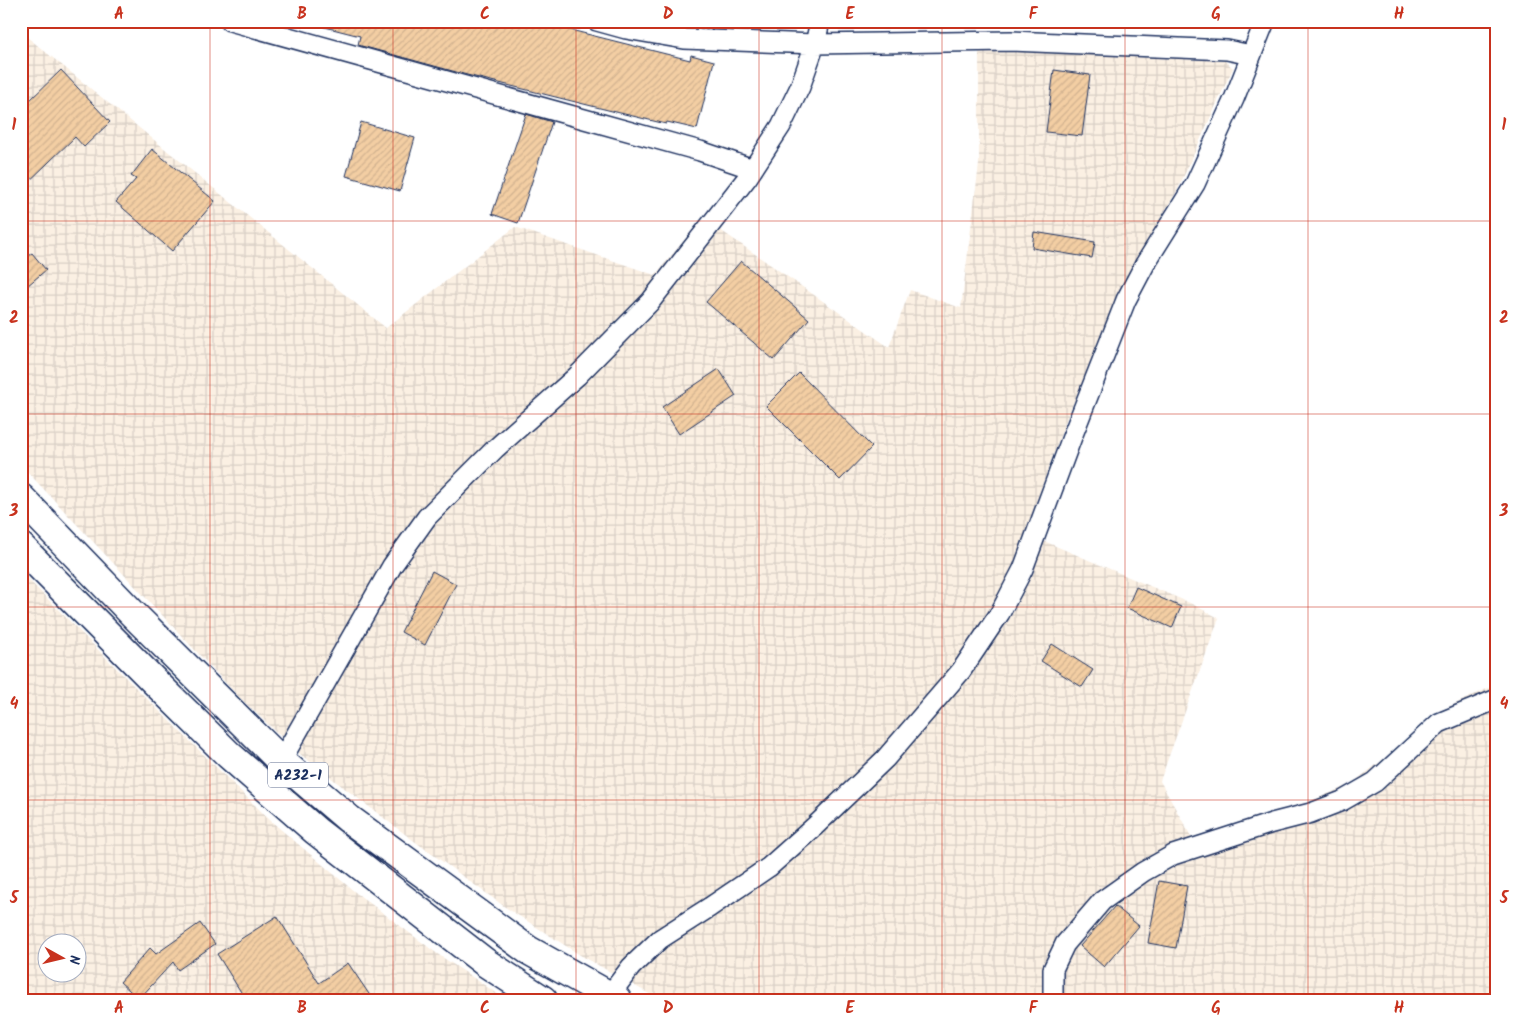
<svg xmlns="http://www.w3.org/2000/svg" width="1518" height="1021" font-family="Kalam,sans-serif">
	<style>
		.industrial { fill: url(#industrial-grid); fill-rule: evenodd }
		.building { fill: url(#building-hatch); stroke: #1b2f5e }
		.lines { fill: none; stroke-linecap: round; stroke-linejoin: round }
		.minor-casing { stroke: #1b2f5e; stroke-width: 22 }
		.highway-casing { stroke: #1b2f5e; stroke-width: 31 }
		.minor { stroke: #fff; stroke-width: 19 }
		.highway { stroke: #fff; stroke-width: 28 }
		.grid { fill: none; stroke: #c8321e; stroke-width: 1; stroke-opacity: 0.55 }
		.labels { text-anchor: middle; stroke-width: 4.5; stroke-linejoin: round; paint-order: stroke }
		.shield { fill: #fff; stroke: #5f6d8e; stroke-width: 1 }
		.shield-label { font-size: 15px; font-weight: bold; fill: #1b2f5e }
		.neatline { fill: none; stroke: #c8321e; stroke-width: 2 }
		.grid-label { font-size: 16px; text-anchor: middle; font-weight: bold; fill: #c8321e }
	</style>
	<defs>
		<pattern id="industrial-grid" width="8" height="8" patternUnits="userSpaceOnUse" patternTransform="scale(1.25)"><rect width="8" height="8" fill="#fbf0e3"/><path d="M0 4h8M4 0v8" fill="none" stroke="#d7cec5"/></pattern>
		<pattern id="building-hatch" width="6" height="6" patternUnits="userSpaceOnUse" patternTransform="scale(1.25)"><rect width="6" height="6" fill="#f3cea3"/><path d="M-1 1l2-2M0 6l6-6M5 7l2-2" fill="none" stroke="#d0b18f"/></pattern>
	</defs>
	<rect width="100%" height="100%" fill="#fff"/>
	<filter id="ink" filterUnits="userSpaceOnUse"><feTurbulence type="fractalNoise" baseFrequency=".02" numOctaves="2"/><feDisplacementMap in="SourceGraphic" scale="10" xChannelSelector="R" yChannelSelector="G"/><feConvolveMatrix kernelMatrix="1 2 1 2 8 2 1 2 1" color-interpolation-filters="sRGB"/></filter>
	<g filter="url(#ink)">
		<path class="industrial" d="M21,32L386,328L515,227L655,275L703,218L889,347L910,290L961,308L979,164V50L1225,61L1233,68L1177,191L1134,263L1066,420L1025,533L1190,603L1219,618L1160,781L1192,838L1309,802L1351,784L1384,759L1436,713L1497,684V1000H660L580,955L505,907L410,838L301,755L239,697L21,465Z
			M21,572L134,686L272,822L355,892L439,955L507,1000H21ZM48,944H78V974H48Z"/>
		<path class="building" d="M317,21H535L662,53L690,60L691,55L714,61L697,129L667,122L666,124L616,112L467,75L358,45L360,36L317,25Z
			M61,70L110,122L84,147L75,137L21,189V93L29,101Z
			M1054,70L1090,75L1082,136L1046,132Z
			M526,114L552,122L518,223L492,214Z
			M361,122L415,138L400,191L346,176Z
			M152,149L215,201L172,251L116,202L136,179L131,176Z
			M1034,232L1095,242L1092,258L1032,248Z
			M32,253L46,270L21,291V261Z
			M741,261L809,319L774,360L706,302Z
			M719,369L736,396L679,434L662,407Z
			M799,373L872,447L840,480L766,406Z
			M432,571L456,584L425,645L401,632Z
			M1136,587L1181,607L1172,628L1127,608Z
			M1052,644L1093,670L1082,687L1041,661Z
			M1159,881L1187,886L1176,948L1148,943Z
			M1115,906L1139,926L1104,967L1080,946Z
			M277,916L319,983L348,963L373,1000H246L217,954Z
			M200,923L215,944L178,970L173,962L139,999L120,982L150,948L156,954Z"/>
		<g class="lines">
			<g class="minor-casing">
				<path id="minor" d="M230,21L700,151L753,169
					M597,21L626,29L684,39L815,44L1011,41L1227,50L1251,55
					M281,761L392,566L427,517L495,449L577,376L650,302L747,178L781,126L800,87L815,44L820,21
					M609,996L631,967L660,939L710,907L769,867L815,826L885,759L961,671L1000,613L1023,569L1072,437L1126,300L1145,264L1195,184L1234,99L1265,21
					M1053,1000V969L1065,944L1102,901L1143,872L1173,855L1272,823L1311,813L1342,801L1375,782L1439,723L1497,699"/>
			</g>
			<g class="highway-casing">
				<path id="highway" d="M21,498L133,614L281,761L349,819L528,950L617,1000
					M21,547L152,679L229,755L316,831L486,963L543,1000"/>
			</g>
			<use href="#minor" class="minor"/>
			<use href="#highway" class="highway"/>
		</g>
	</g>
	<path class="grid" d="M210,21V1000M393,21V1000M576,21V1000M759,21V1000M942,21V1000M1125,21V1000M1308,21V1000M21,221H1497M21,414H1497M21,607H1497M21,800H1497"/>
	<g class="labels">
		<rect class="shield" x="268" y="762.5" width="60" height="25" rx="4"/>
		<g class="shield-label">
			<text x="298" y="780">A232-1</text>
		</g>
	</g>
	<rect width="1518" height="1021" fill="none" stroke="#fff" stroke-width="55"/>
	<g transform="translate(62 958) rotate(98)"><circle r="24" fill="#ffffff" stroke="#a4acbf"/>
	<path d="M0-4L9 19L0 12L-9 19Z" fill="#c8321e"/>
	<text y="-8" font-size="14" font-weight="bold" text-anchor="middle" fill="#1b2f5e">N</text>
	</g>
	<rect x="28" y="28" width="1462" height="966" class="neatline"/>
	<g class="grid-label">
		<text x="119" y="19">A</text>
		<text x="302" y="19">B</text>
		<text x="485" y="19">C</text>
		<text x="668" y="19">D</text>
		<text x="850" y="19">E</text>
		<text x="1033" y="19">F</text>
		<text x="1216" y="19">G</text>
		<text x="1399" y="19">H</text>
		<text x="14" y="130">1</text>
		<text x="1504" y="130">1</text>
		<text x="14" y="323">2</text>
		<text x="1504" y="323">2</text>
		<text x="14" y="516">3</text>
		<text x="1504" y="516">3</text>
		<text x="14" y="709">4</text>
		<text x="1504" y="709">4</text>
		<text x="14" y="903">5</text>
		<text x="1504" y="903">5</text>
		<text x="119" y="1013">A</text>
		<text x="302" y="1013">B</text>
		<text x="485" y="1013">C</text>
		<text x="668" y="1013">D</text>
		<text x="850" y="1013">E</text>
		<text x="1033" y="1013">F</text>
		<text x="1216" y="1013">G</text>
		<text x="1399" y="1013">H</text>
	</g>
</svg>
